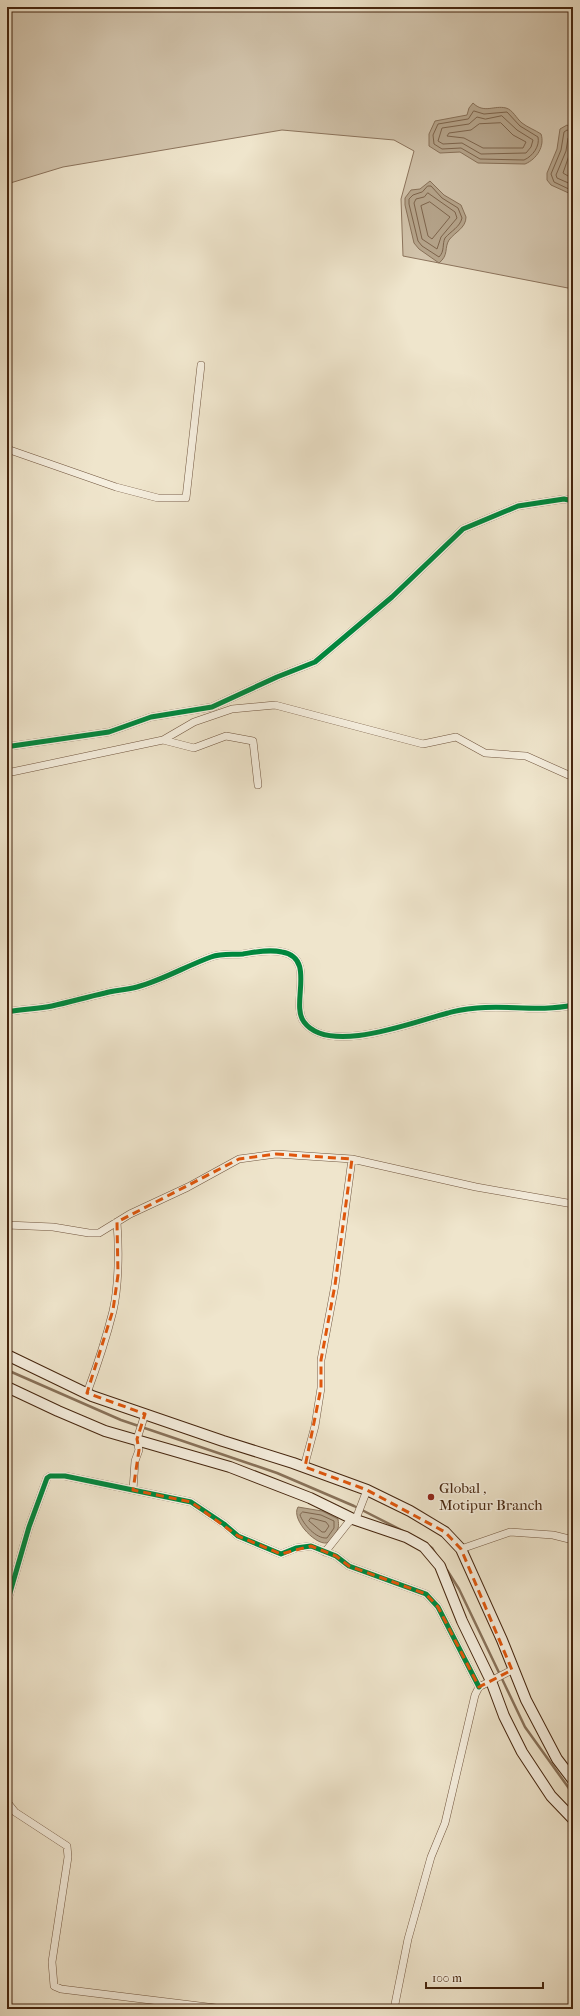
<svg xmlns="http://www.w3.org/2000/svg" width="580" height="2016" font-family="'IM FELL French Canon',serif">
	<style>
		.green { fill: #d2c4ac; stroke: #8c745d }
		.water { fill: #b5a48b; stroke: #887159 }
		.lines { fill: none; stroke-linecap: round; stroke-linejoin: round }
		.shore { stroke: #7d644c; stroke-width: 1 }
		.stream { stroke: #887159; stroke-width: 2.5 }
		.minor-casing { stroke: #70553e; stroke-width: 8 }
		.secondary-casing { stroke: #45250e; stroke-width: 12 }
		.minor { stroke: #f5eede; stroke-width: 7 }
		.secondary { stroke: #f5eede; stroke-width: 10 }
		.cycleway-casing { stroke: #f5eede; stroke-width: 8 }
		.cycleway { stroke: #00873e; stroke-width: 5 }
		.marked { fill: none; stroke: #e0560c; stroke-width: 3; stroke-dasharray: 8 5; stroke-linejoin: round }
		.poi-dot { fill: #8f2418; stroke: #f5eede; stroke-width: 1.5 }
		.labels { text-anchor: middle; stroke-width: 3; stroke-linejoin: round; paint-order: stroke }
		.poi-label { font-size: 15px; fill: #45250e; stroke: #f5eede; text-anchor: start }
	</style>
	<rect width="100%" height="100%" fill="#efe5cc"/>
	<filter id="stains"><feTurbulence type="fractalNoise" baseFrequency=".005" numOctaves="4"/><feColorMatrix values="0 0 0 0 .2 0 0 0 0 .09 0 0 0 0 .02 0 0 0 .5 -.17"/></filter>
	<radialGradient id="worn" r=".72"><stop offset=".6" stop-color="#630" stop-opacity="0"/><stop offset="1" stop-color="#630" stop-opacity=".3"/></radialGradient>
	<path class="green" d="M7,7H573V289L403,256L401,199L414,151L394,140L282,130L63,167L7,184Z"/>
	<path class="water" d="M473,103C484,114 494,105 506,108C513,110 516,118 522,123C527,127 535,130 541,134C545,146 537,159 525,164L478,163L460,152L440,153L429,146V134L435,121L467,115L469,108Z
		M567,125L573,129V195L551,185L547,180V173L557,149L560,129Z
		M430,181L444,195L461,205L466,217C466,228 455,232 449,240C444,248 449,255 439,263L419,249L414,243L405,205V198L411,190L420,189Z
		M298,1507L322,1511L338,1519C339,1526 339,1528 335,1534C333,1536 331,1540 329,1542C319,1549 290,1520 298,1507Z"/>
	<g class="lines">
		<path class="shore" d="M474,111L484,114L507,112L520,126L538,137C540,146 533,156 524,160L480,159L461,148L442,149L434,144L433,135L438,124L468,119Z
			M502,116L517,130L533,140L531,147L526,153L481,154L462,143L443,144L438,141L442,128L469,124L477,117L485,119Z
			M501,123L513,135L526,142L523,148H483L464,138L447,136L449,133L471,130L479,124Z
			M573,132L567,130L564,132L561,150L551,174L554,182L573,191
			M573,137L568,138L566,151L556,175L557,178L573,185
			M573,144L563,173L573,179
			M428,186H431L442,198L458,208L462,218C460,227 451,231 445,238C442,244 445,251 439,257L422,246L418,241L409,204V199L413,195L422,192Z
			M428,193L455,212L457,218L441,237L437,249L422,239L414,203L416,199L424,197Z
			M430,202L450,217L432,239L428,236L421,206Z
			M303,1512L321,1515L334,1521V1528L327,1538C316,1539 303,1524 300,1515Z
			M311,1518L326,1522L329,1526L325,1532H322L309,1521Z"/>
		<path class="stream" d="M7,1370L121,1420L277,1473L354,1506L413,1536
			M428,1545L432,1548L437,1556
			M447,1570L459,1589L525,1727L573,1794"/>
		<g class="minor-casing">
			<path id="minor" d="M7,449L116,487L158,498H186L201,365
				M163,740L194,748L226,736L253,741L258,785
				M7,745L12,746L109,732L151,717L212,707L277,677L315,662L392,597L463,529L518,506L564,499L573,501
				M7,773L163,740L194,722L232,709L275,705L423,744L456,737L485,753L526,756L573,777
				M7,1012C21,1009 37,1009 52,1006C70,1002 87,997 105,993C115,990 126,990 137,987C163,980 186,966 211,957C222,953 232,955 243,954C255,952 269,949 282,952C317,958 290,1004 304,1022C329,1056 416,1021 448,1013C457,1010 467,1009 477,1008C508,1005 541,1012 573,1005
				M7,1225L53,1227L89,1233H99L130,1214L188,1187L239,1159L276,1154L352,1159L476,1187L573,1204
				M87,1393C97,1366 106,1339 113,1311C119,1285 119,1248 117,1222
				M304,1467L315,1426L321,1388V1360L335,1285L352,1159
				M133,1490L135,1461L139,1450L137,1439L145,1414
				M461,1549L510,1532L553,1535L573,1540
				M325,1552L348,1523L357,1516L367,1490
				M7,1603L29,1527L47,1478L50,1476H65L191,1502L224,1524L238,1536L281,1554L296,1548L311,1546L336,1556L349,1566L426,1594L438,1607L479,1687
				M7,1802L15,1812L67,1846L68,1857L52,1962L54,1986L61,1989L224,2009
				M394,2009L408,1939L431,1857L445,1823L475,1695L479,1687L512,1670"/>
		</g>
		<g class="secondary-casing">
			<path id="secondary" d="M7,1355L92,1396L223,1441L293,1463L367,1490L410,1511L445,1532L461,1549L502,1640L526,1700L557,1759L573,1780
				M7,1387L58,1411L105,1431L230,1467L310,1498L353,1519L406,1537L424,1547L440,1566L462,1621L491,1681L504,1716L522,1752L551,1796L573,1819"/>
		</g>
		<use href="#minor" class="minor"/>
		<use href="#secondary" class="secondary"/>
		<g class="cycleway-casing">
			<path id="cycleway" d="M7,745L12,746L109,732L151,717L212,707L277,677L315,662L392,597L463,529L518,506L564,499L573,501
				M7,1012C21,1009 37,1009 52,1006C70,1002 87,997 105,993C115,990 126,990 137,987C163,980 186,966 211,957C222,953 232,955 243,954C255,952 269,949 282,952C317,958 290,1004 304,1022C329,1056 416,1021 448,1013C457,1010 467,1009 477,1008C508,1005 541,1012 573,1005
				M7,1603L29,1527L47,1478L50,1476H65L191,1502L224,1524L238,1536L281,1554L296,1548L311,1546L336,1556L349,1566L426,1594L438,1607L479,1687"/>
		</g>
		<use href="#cycleway" class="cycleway"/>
	</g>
	<path class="marked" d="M276,1154L352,1159L335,1285L321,1360V1388L305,1467L367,1490L445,1532L461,1549L512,1670L479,1687L438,1607L426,1594L349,1566L336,1556L311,1546L281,1554L238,1536L191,1502L133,1490L139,1450L137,1439L145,1414L87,1393L113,1310L118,1275L117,1222L239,1159Z"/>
	<circle class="poi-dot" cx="431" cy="1497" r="4"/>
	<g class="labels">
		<g class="poi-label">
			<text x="439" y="1493">Global ,<tspan x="439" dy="17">Motipur Branch</tspan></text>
		</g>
	</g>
	<rect width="580" height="2016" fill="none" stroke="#efe5cc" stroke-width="24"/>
	<rect x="8" y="8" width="564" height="2000" fill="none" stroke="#45250e" stroke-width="2"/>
	<rect x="12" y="12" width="556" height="1992" fill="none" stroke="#45250e"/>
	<path d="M426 1982v6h117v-6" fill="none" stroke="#45250e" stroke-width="2"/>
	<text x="432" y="1982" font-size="12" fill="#45250e" stroke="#f5eede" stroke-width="3" paint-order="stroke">100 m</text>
	<rect width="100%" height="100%" filter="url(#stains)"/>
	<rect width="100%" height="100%" fill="url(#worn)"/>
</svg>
